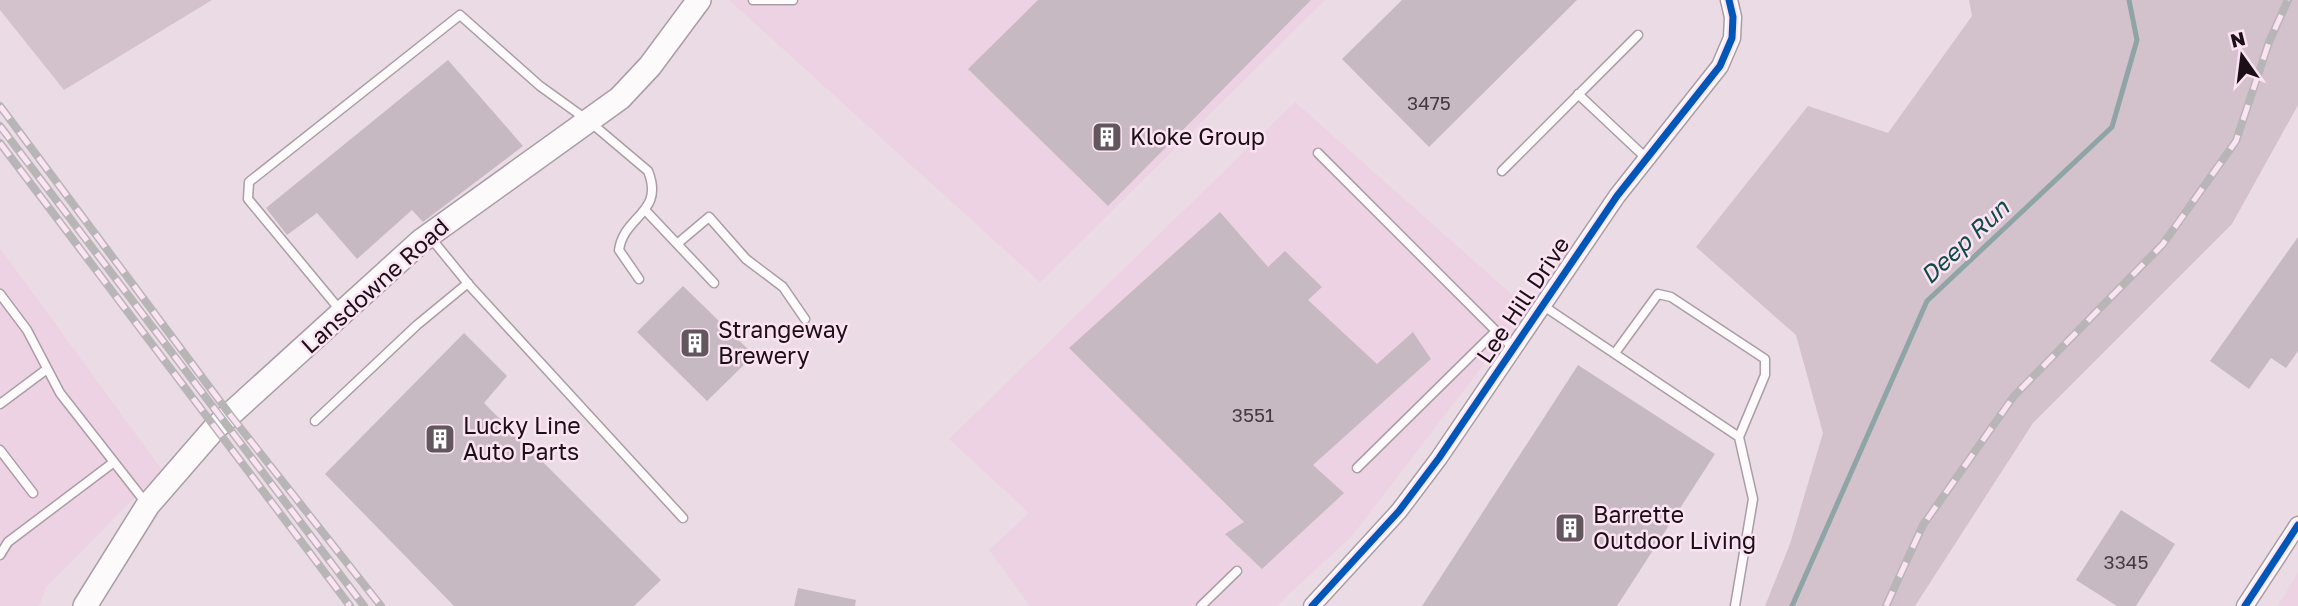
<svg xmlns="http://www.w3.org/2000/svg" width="2298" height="606" font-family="'Golos Text',sans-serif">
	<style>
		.built { fill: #edd2e3 }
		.green { fill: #d3c1cc }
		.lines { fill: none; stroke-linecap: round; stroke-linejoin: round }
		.stream { stroke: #8fa5a5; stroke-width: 5 }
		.building { fill: #c7b9c2 }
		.service-casing { stroke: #aa9da5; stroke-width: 11 }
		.minor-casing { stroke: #aa9da5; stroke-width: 19 }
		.secondary-casing { stroke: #aa9da5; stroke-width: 26 }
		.service { stroke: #fcfafb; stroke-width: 8 }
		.minor { stroke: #fcfafb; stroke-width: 16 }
		.secondary { stroke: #fcfafb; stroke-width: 23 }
		.rail-casing { stroke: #b8b5b7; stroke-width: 8 }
		.rail { stroke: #fce3f3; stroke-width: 5; stroke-dasharray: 16; stroke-linecap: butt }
		.cycleway-casing { stroke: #fce3f3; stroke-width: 11 }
		.cycleway { stroke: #0057b8; stroke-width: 7 }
		.labels { text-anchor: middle; stroke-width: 5; stroke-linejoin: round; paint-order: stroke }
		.number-label { font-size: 19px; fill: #453a41 }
		.poi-label { font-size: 23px; fill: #1a1016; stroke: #fce3f3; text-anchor: start }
		.street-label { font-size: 23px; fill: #1a1016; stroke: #fce3f3 }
		.water-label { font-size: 24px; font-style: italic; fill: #104b46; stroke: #fce3f3 }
	</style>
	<rect width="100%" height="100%" fill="#ebdbe5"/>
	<path class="built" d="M729,0H1325L1040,282Z
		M1295,102L1527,308L1352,536L1276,606H1030L989,550L1029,513L949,439Z
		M0,248L162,470L46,587L39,606H0Z
		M2298,572V606H2278Z"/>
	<path class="green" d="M0,0H212L64,90L0,10Z
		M1969,0H2298V105L2232,224L2033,423L1915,606H1765L1790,544L1823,433L1796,335L1696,247L1808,106L1888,133L1972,16Z"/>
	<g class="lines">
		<path class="stream" d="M1792,606L1927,301L2112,127L2137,40L2129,0"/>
	</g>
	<path class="building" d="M1038,0H1311L1108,206L968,69Z
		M1402,0H1577L1429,147L1342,59Z
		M448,60L523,146L423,222L412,210L357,259L317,213L287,235L266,208Z
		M1220,212L1268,267L1285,251L1322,287L1308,300L1377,364L1413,332L1431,359L1313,465L1344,493L1262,569L1225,534L1244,522L1069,348Z
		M2298,237V351L2286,368L2271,358L2249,389L2210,361Z
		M683,286L754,355L707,401L637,332Z
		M464,333L507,376L484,403L661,580L634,606H454L325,474Z
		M1578,365L1715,454L1617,606H1422Z
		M2121,510L2175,544L2136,606H2117L2076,580Z
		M798,588L856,600L855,606H794Z"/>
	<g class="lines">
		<g class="service-casing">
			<path id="service" d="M753,0H793
				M1578,94L1646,158
				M1318,153L1513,348
				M1502,171L1638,35
				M646,211L714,283
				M430,237L470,286L683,518
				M677,244L709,217L746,259L783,287L805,319
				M0,294L27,330L60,393L146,503
				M1542,305L1739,437L1753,499L1735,606
				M340,310L248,199L249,182L460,15L540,86L590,122L648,171C665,213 624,215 619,250L639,279
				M1615,353L1658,294L1671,297L1765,359V375L1739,437
				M0,404L47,369
				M315,421L417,325L468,283
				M0,450L33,493
				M1357,468L1496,331
				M0,555L8,542L114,462
				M1201,606L1237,571"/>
		</g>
		<g class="minor-casing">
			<path id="minor" d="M1312,606L1399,511L1439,458L1617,196L1720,66L1732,38L1733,17L1729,0
				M2245,606L2298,525"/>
		</g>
		<g class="secondary-casing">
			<path id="secondary" d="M85,606L148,505L214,429L421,241L620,98L650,66L699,0"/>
		</g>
		<use href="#service" class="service"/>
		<use href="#minor" class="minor"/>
		<use href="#secondary" class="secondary"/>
		<g class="rail-casing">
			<path id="rail" d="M0,106L231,416L381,606
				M0,126L364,606
				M0,143L350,606
				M1886,606L1923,525L2014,396L2163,244L2236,141L2269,42L2288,0"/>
		</g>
		<use href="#rail" class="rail"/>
		<g class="cycleway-casing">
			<path id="cycleway" d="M1312,606L1399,511L1439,458L1617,196L1720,66L1732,38L1733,17L1729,0
				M2245,606L2298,525"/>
		</g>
		<use href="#cycleway" class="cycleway"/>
	</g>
	<defs>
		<g id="building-square" transform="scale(1.575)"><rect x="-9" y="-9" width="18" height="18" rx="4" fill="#63575e" stroke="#fce3f3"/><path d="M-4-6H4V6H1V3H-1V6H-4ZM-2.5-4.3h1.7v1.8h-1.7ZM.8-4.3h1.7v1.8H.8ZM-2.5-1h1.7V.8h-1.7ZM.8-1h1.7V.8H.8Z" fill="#fff"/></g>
	</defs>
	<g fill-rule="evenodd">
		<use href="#building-square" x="1107" y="137"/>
		<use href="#building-square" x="695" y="343"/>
		<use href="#building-square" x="440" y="439"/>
		<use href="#building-square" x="1570" y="528"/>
	</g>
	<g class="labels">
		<g class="number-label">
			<text x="1429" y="110">3475</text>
			<text x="1253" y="422">3551</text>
			<text x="2126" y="569">3345</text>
		</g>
		<g class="poi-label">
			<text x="1130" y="145">Kloke Group</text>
			<text x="718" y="338">Strangeway<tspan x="718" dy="26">Brewery</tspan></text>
			<text x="463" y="434">Lucky Line<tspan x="463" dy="26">Auto Parts</tspan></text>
			<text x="1593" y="523">Barrette<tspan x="1593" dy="26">Outdoor Living</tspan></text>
		</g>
		<g class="street-label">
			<text transform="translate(375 286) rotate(-42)" y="8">Lansdowne Road</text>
			<text transform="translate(1523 300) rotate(-56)" y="8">Lee Hill Drive</text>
		</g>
		<g class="water-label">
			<text transform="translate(1965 242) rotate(-43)" y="8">Deep Run</text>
		</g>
	</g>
	<g transform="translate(2242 56) rotate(346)" stroke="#fce3f3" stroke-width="5" paint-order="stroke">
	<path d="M0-5L12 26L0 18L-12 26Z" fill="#1a1016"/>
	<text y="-10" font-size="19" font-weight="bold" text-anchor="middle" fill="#1a1016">N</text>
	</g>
</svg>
